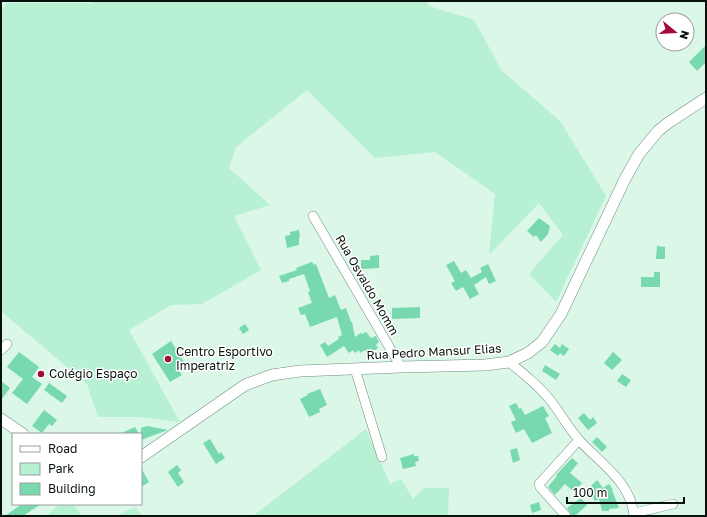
<svg xmlns="http://www.w3.org/2000/svg" width="707" height="517" font-family="'Golos Text',sans-serif">
	<style>
		.green { fill: #b7f0d3 }
		.building { fill: #77d9ad }
		.lines { fill: none; stroke-linecap: round; stroke-linejoin: round }
		.minor-casing { stroke: #728c7f; stroke-width: 10 }
		.major-casing { stroke: #728c7f; stroke-width: 12 }
		.minor { stroke: #fff; stroke-width: 9 }
		.major { stroke: #fff; stroke-width: 11 }
		.poi-dot { fill: #a50a3b; stroke: #fff; stroke-width: 1.5 }
		.labels { text-anchor: middle; stroke-width: 3; stroke-linejoin: round; paint-order: stroke }
		.street-label { font-size: 12px; fill: #08120d; stroke: #fff }
		.poi-label { font-size: 12px; fill: #08120d; stroke: #fff; text-anchor: start }
	</style>
	<rect width="100%" height="100%" fill="#daf7e8"/>
	<path class="green" d="M94,1H427L429,6L474,20L502,71L560,121L606,196L556,302L529,274L563,235L539,203L489,255L495,194L435,152L375,158L307,90L236,147L229,168L270,205L234,216L261,270L202,304L171,305L129,330L180,422L141,417H98L87,384L1,311V10L7,3H91Z
		M366,429L390,484L401,479L413,499L424,488H449L448,516H253Z
		M60,504H73L82,516H46Z
		M135,507L143,516H116Z"/>
	<path class="building" d="M706,45V62L697,71L689,62Z
		M539,218L550,226L548,234L541,242L536,235L534,237L527,231Z
		M299,230L300,237H299V245L287,248L285,236L290,235V232Z
		M657,246L665,247V259H656Z
		M379,255V268L361,269V260H370V256Z
		M454,261L461,273L466,270L471,278L482,272L480,268L488,264L496,281L489,284L486,277L474,285L479,294L470,299L463,287L456,291L451,283L455,281L446,265Z
		M312,262L314,265L316,264L329,298L335,295L341,310L346,308L351,322H352L355,337L361,333L362,334L366,332L371,338L376,336L379,342L376,345L378,348L372,352L370,349L366,352L365,350L360,353L359,350L355,353L353,350L349,353L344,346L327,357L320,345L325,342L328,346L339,339L338,337L342,335L337,317L310,327L305,314L301,315L298,308L312,303L308,292L310,291L304,274L289,279V281L282,283L279,276L297,270L296,268Z
		M654,272H660V287H641V277H654Z
		M420,307V318L392,319V308Z
		M245,324L249,330L243,334L239,328Z
		M171,341L184,362L177,367L182,375L170,382L152,354Z
		M555,344L560,348L562,344L569,349L564,356L560,353L558,356L550,350Z
		M19,352L39,367L32,377L42,384L27,404L12,393L23,379L7,367Z
		M613,352L622,360L612,370L604,363Z
		M545,365L560,374L556,380L542,371Z
		M622,374L631,380L626,387L617,381Z
		M1,381L10,388L1,400Z
		M49,383L67,396L62,403L44,390Z
		M320,389L327,405L319,409L320,412L309,417L300,399L308,395L307,394Z
		M516,403L519,409L521,408L525,415L543,406L549,416L545,418L552,433L532,443L524,429L516,433L511,422L516,420L509,406Z
		M44,410L57,420L52,426L49,424L42,433L32,426Z
		M584,413L590,420L593,417L597,423L588,430L578,418Z
		M147,426L168,430L141,440V428Z
		M135,427L139,434H119Z
		M597,437L607,447L602,452L592,442Z
		M210,439L219,454L221,452L225,458L216,464L203,443Z
		M517,448L520,460L513,463L510,450Z
		M414,454V456H418L419,461L415,462L416,466L403,469L400,458Z
		M572,458L578,463L570,473L582,483L574,492L565,484L555,495L548,487L557,476L556,475Z
		M177,465L181,470L178,473L184,482L178,487L168,472Z
		M141,468L149,482L141,487Z
		M597,480L603,488L609,484L613,490H612L619,508L609,509V511H602L599,499L595,501L590,492L594,490L591,486Z
		M581,498L587,505L575,516H572L567,508Z
		M539,502L541,510L532,513L530,505Z
		M22,504H41L23,516H5Z"/>
	<g class="lines">
		<g class="minor-casing">
			<path id="minor" d="M313,216L401,367
				M1,350L7,344
				M509,362C524,374 539,386 551,401C561,414 569,429 580,441C601,464 631,482 634,516
				M355,369L382,457
				M634,513L673,504
				M566,516L540,487L539,484L579,440"/>
		</g>
		<g class="major-casing">
			<path id="major" d="M1,419L23,434
				M141,457L245,385L272,375L300,371L401,367L485,365L509,362L528,353L542,342L561,314L625,179L639,154L658,131L668,123L706,98"/>
		</g>
		<use href="#minor" class="minor"/>
		<use href="#major" class="major"/>
	</g>
	<g class="poi-dot">
		<circle cx="168" cy="359" r="4"/>
		<circle cx="41" cy="374" r="4"/>
	</g>
	<g class="labels">
		<g class="street-label">
			<text transform="translate(367 285) rotate(60)" y="4">Rua Osvaldo Momm</text>
			<text transform="translate(434 352) rotate(-3)" y="4">Rua Pedro Mansur Elias</text>
		</g>
		<g class="poi-label">
			<text x="176" y="356">Centro Esportivo<tspan x="176" dy="14">Imperatriz</tspan></text>
			<text x="49" y="378">Colégio Espaço</text>
		</g>
	</g>
	<rect width="707" height="517" fill="none" stroke="#08120d" stroke-width="4"/>
	<rect x="12" y="433" width="130" height="72" fill="#ffffff" stroke="#9ca09e"/>
	<rect x="20" y="446" width="20" height="6" fill="#ffffff" stroke="#9ca09e"/>
	<text x="48" y="453" font-size="12" fill="#08120d">Road</text>
	<rect x="20" y="463" width="20" height="12" fill="#b7f0d3" stroke="#9ca09e"/>
	<text x="48" y="473" font-size="12" fill="#08120d">Park</text>
	<rect x="20" y="483" width="20" height="12" fill="#77d9ad" stroke="#9ca09e"/>
	<text x="48" y="493" font-size="12" fill="#08120d">Building</text>
	<g transform="translate(675 32) rotate(108)"><circle r="19" fill="#ffffff" stroke="#9ca09e"/>
	<path d="M0-3L7 15L0 10L-7 15Z" fill="#a50a3b"/>
	<text y="-6" font-size="11" font-weight="bold" text-anchor="middle" fill="#08120d">N</text>
	</g>
	<path d="M567 497v6h117v-6" fill="none" stroke="#08120d" stroke-width="2"/>
	<text x="573" y="497" font-size="12" fill="#08120d" stroke="#ffffff" stroke-width="3" paint-order="stroke">100 m</text>
</svg>
